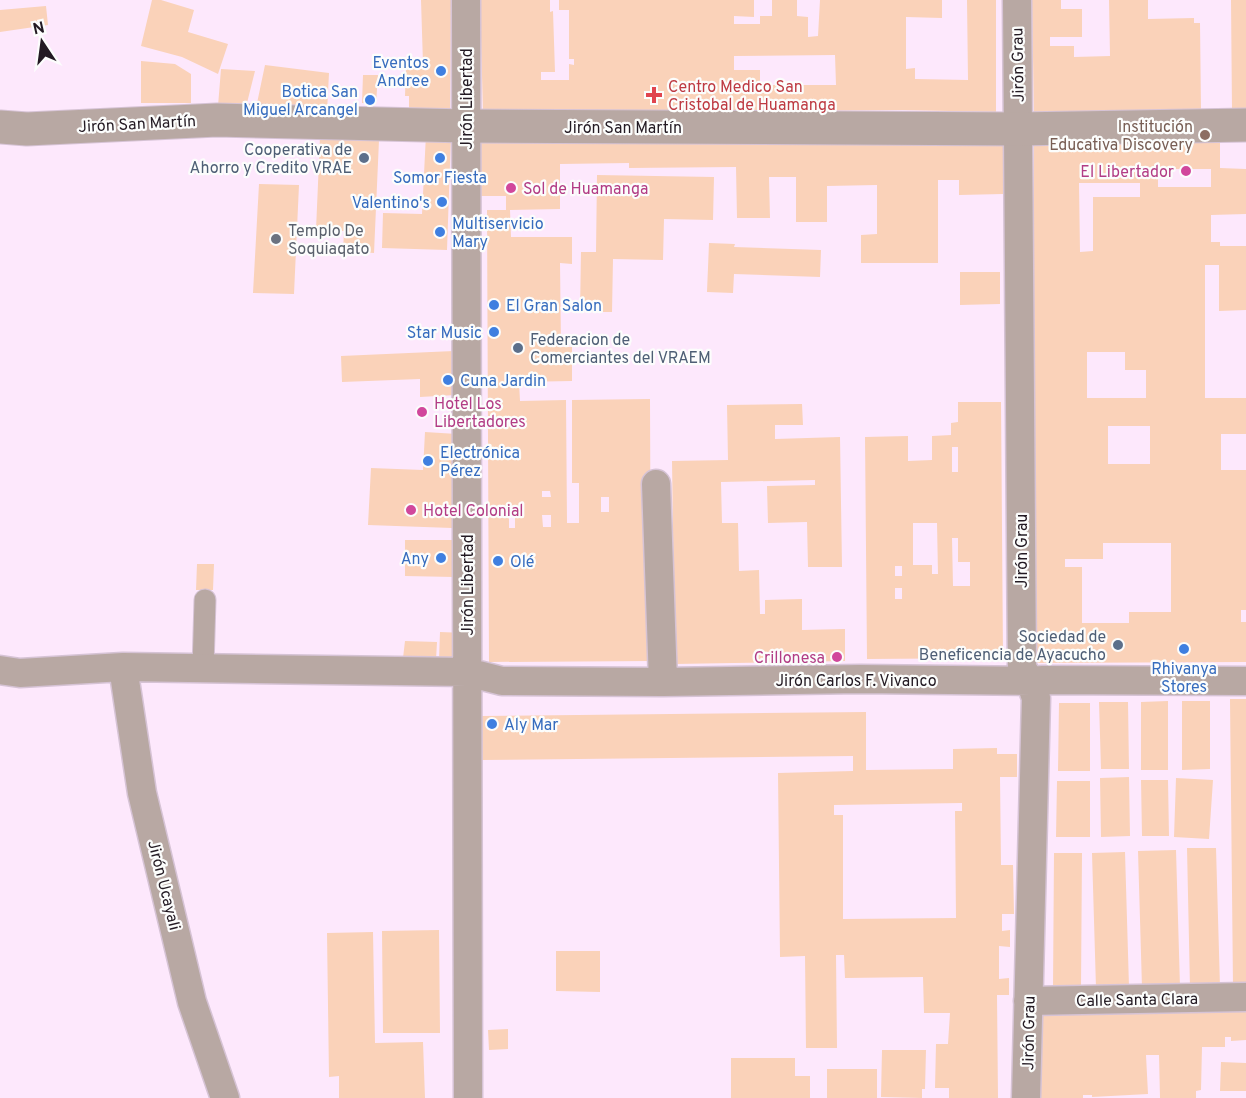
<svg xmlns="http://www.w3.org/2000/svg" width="1246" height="1098" font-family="Overpass,sans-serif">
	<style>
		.building { fill: #fad2b9; fill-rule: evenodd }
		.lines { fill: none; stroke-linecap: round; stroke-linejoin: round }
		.pedestrian-casing { stroke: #d6c3d5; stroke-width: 23 }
		.minor-casing { stroke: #d6c3d5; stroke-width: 31 }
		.tertiary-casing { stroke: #d6c3d5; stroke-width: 35 }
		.pedestrian { stroke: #b8a8a3; stroke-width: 21 }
		.minor { stroke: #b8a8a3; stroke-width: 28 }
		.tertiary { stroke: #b8a8a3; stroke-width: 33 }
		.shop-dot { fill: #3f7fe0; stroke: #fcfdfc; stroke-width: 2 }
		.health-dot { fill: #e0444e; stroke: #fcfdfc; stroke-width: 2 }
		.education-dot { fill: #8d6e63; stroke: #fcfdfc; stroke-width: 2 }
		.service-dot { fill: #5c6f8a; stroke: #fcfdfc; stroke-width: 2 }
		.hotel-dot { fill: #d1479c; stroke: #fcfdfc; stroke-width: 2 }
		.worship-dot { fill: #6b7280; stroke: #fcfdfc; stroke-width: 2 }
		.labels { text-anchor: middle; stroke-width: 4.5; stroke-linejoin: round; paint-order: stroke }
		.shop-label { font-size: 16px; fill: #366cbe; stroke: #fcfdfc; text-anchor: start }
		.street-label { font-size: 16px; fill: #231a23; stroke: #fcfdfc }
		.health-label { font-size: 16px; fill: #be3a42; stroke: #fcfdfc; text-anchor: start }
		.education-label { font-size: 16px; fill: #785e54; stroke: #fcfdfc; text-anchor: end }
		.service-label { font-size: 16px; fill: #4e5e75; stroke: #fcfdfc; text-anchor: end }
		.hotel-label { font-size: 16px; fill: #b23c85; stroke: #fcfdfc; text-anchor: start }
		.worship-label { font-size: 16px; fill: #5b616d; stroke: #fcfdfc; text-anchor: start }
	</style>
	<rect width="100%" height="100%" fill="#fde8fc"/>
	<path class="building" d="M152,0H161L194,10L188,32L228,44L218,74L182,57L141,46Z
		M421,0H451L450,114L409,115V96H405L406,66L423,64Z
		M480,0H550V12L553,11L555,72H541V80H569V64L574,65V59H569V10H559V0H754V17L734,16V24H760V16H772V0H797V16L808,17V37L818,36L820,0H942V18L906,17V69L915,68V79L968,80L967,0H996V112L902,110L483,113ZM835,55L836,85H760V70H734V56Z
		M1032,0H1061V9H1082V37H1050V46H1074V57L1110,56L1109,0H1148V19L1194,18V23H1200L1201,111L1034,113Z
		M1231,0H1246V110L1232,111Z
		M46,6L48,25L0,32V10Z
		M141,61L175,64L191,74V103H141Z
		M265,65L329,73L327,112L256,108Z
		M221,69L255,71L246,107L218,106Z
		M363,75H378L376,104L362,103Z
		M426,134L451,135L447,250L382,248L383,213L422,214Z
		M320,137L379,140L374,253L343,251L344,231L316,230Z
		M1003,138V194L959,195V180H938V263H861V235L877,234V185L827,186V222H796V177H769L770,218H737L736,167L629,168V163L560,164V209L510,210L511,237H572V264L560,263L561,347H572V381L519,382L520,401L566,400L567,523H579V483H572V400L650,399L651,661L489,662L487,210H506V196H480V142ZM542,491H550L551,497H542ZM601,497H609V512H601ZM509,513H515V528H509ZM542,515H551V527H543Z
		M1220,140V168L1246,169V214L1211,215V242H1220V246H1246V310L1219,311V265H1205V398H1246V434H1221V470H1246V610H1241V622H1246V662L1034,663V141ZM1158,169H1211V187H1158ZM1079,183H1140V197H1093V251L1080,252ZM1087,352H1125V370H1146V398H1087ZM1108,426H1150V464H1108ZM1103,543H1171V612H1129V623H1082V567H1065V559H1103Z
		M597,175L714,177L713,220L664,219L663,260L613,259L612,312H580L581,252H596Z
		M259,184L299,185L294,294L253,293Z
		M709,243L735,244L734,247L821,250L820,277L734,274L733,293L707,292Z
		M960,272H1000V304L960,305Z
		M454,351L456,395L420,397V379L342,382L341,356Z
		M958,402H1001L1003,658L867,659L865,437L908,436V461L932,460V436L951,435V423L958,422ZM952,447H958V472H952ZM913,523H937L938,574H932V565H913ZM952,538H958V562H970V586H953ZM895,566H902V576H895ZM895,588H902V599H895Z
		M802,404L803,425H775V439L840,437L842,567H808L807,522L768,523L767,486L815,485V480L721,482L722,523H738L739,571L759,570L760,614H765V600L802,599V630L845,629V661L675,664L672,461L728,460L727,405Z
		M425,432L457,434L452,528L368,525L371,468L423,470Z
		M405,540H454V577L405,576Z
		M197,564H214L213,590H196Z
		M440,632L466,633V661L439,660Z
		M405,641L437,642L436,660L403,658Z
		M1230,699H1246V987H1233Z
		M1168,701V770H1141V702Z
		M1182,701H1210V769L1182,770Z
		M1099,702H1128L1129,769H1101Z
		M1059,703H1090V771H1058Z
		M866,712V770L953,769V749L997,748V754H1017V777H1000L1001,865H1013L1014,914H1002V931L1010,930V947L999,946V979L1009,978V995H997L998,1098H949V1088H935L936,1044H948L950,1013H924L923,977L845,978L844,955H836L837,1048H806L805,956L780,957L778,773L853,771V756L481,760V716ZM962,803V811H955L956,918L843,919V815H834V805Z
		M1129,777L1130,836L1101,837L1100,778Z
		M1176,778L1213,780L1209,839L1174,837Z
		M1141,780H1168L1169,836H1142Z
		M1057,781H1090V837H1056Z
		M1187,848H1216L1220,987L1190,988Z
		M1176,850L1180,987L1142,988L1138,851Z
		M1125,852L1129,987L1096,988L1092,853Z
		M1054,853H1082L1081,988H1053Z
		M439,930L440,1033H383L382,931Z
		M373,932L375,1043L423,1042L425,1098H339V1076L329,1077L327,933Z
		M556,951H600V992L556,991Z
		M1158,1012H1246V1040L1231,1041V1037H1225V1047H1202L1201,1090L1196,1091V1098H1160L1159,1055H1146L1148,1094L1092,1097V1095H1083V1098H1041V1016Z
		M508,1029V1049L489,1050L488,1030Z
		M882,1050H926L925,1089H922V1098L881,1097Z
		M731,1058H795V1076H810V1098H731Z
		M1221,1062L1246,1063V1091H1220Z
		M827,1069H877V1098H827Z"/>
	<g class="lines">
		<g class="pedestrian-casing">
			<path id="pedestrian" d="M203,668L205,600"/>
		</g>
		<g class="minor-casing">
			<path id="minor" d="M466,0L468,1098
				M1017,0L1022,668L1030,681L1036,698L1026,1098
				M656,484L663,682
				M123,667L142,793L192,1002L225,1098
				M0,670L20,673L123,667L467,672L502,681L663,682L860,679L1030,681L1043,680L1246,681
				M1028,1001L1246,997"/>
		</g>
		<g class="tertiary-casing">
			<path id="tertiary" d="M0,127L27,129L217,120L466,126L1018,129L1246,125"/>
		</g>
		<use href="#pedestrian" class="pedestrian"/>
		<use href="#minor" class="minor"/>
		<use href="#tertiary" class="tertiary"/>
	</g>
	<g class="shop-dot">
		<circle cx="441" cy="71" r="6"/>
		<circle cx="370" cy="100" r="6"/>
		<circle cx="440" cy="158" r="6"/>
		<circle cx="442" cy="202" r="6"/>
		<circle cx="440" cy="232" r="6"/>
		<circle cx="494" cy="305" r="6"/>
		<circle cx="494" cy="332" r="6"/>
		<circle cx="448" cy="380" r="6"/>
		<circle cx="428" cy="461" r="6"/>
		<circle cx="441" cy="558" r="6"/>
		<circle cx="498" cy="561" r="6"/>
		<circle cx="1184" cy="649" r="6"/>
		<circle cx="492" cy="724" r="6"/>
	</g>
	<path class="health-dot" d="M651 86h6v6h6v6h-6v6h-6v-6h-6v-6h6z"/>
	<circle class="education-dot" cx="1205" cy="135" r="6"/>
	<g class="service-dot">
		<circle cx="364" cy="158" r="6"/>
		<circle cx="518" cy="348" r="6"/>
		<circle cx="1118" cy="645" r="6"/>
	</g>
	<g class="hotel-dot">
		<circle cx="1186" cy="171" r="6"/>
		<circle cx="511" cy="188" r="6"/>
		<circle cx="422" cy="412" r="6"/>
		<circle cx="411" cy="510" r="6"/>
		<circle cx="837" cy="657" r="6"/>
	</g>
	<circle class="worship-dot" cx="276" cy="239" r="6"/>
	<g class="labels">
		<g class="shop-label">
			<text x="429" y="68" text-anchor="end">Eventos<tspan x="429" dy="18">Andree</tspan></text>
			<text x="358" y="97" text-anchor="end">Botica San<tspan x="358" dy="18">Miguel Arcangel</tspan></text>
			<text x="440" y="183" text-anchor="middle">Somor Fiesta</text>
			<text x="430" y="208" text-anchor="end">Valentino's</text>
			<text x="452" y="229">Multiservicio<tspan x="452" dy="18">Mary</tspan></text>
			<text x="506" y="311">El Gran Salon</text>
			<text x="482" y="338" text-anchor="end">Star Music</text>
			<text x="460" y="386">Cuna Jardin</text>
			<text x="440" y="458">Electrónica<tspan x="440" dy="18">Pérez</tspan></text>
			<text x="429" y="564" text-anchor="end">Any</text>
			<text x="510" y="567">Olé</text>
			<text x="1184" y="674" text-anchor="middle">Rhivanya<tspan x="1184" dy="18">Stores</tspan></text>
			<text x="504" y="730">Aly Mar</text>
		</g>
		<g class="street-label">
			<text transform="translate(1017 65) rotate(-91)" y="6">Jirón Grau</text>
			<text transform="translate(466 99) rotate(-90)" y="6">Jirón Libertad</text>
			<text transform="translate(137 123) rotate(-3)" y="6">Jirón San Martín</text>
			<text x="623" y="133">Jirón San Martín</text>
			<text transform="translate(1021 551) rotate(-90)" y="6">Jirón Grau</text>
			<text transform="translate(467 585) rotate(-90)" y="6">Jirón Libertad</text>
			<text x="856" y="686">Jirón Carlos F. Vivanco</text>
			<text transform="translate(165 885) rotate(76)" y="6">Jirón Ucayali</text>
			<text transform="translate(1137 999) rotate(-1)" y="6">Calle Santa Clara</text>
			<text transform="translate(1028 1033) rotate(-89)" y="6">Jirón Grau</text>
		</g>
		<g class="health-label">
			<text x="668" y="92">Centro Medico San<tspan x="668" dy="18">Cristobal de Huamanga</tspan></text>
		</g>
		<g class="education-label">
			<text x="1193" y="132">Institución<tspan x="1193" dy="18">Educativa Discovery</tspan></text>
		</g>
		<g class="service-label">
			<text x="352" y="155">Cooperativa de<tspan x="352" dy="18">Ahorro y Credito VRAE</tspan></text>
			<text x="530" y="345" text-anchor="start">Federacion de<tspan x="530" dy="18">Comerciantes del VRAEM</tspan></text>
			<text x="1106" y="642">Sociedad de<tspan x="1106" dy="18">Beneficencia de Ayacucho</tspan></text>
		</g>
		<g class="hotel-label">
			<text x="1174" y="177" text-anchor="end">El Libertador</text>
			<text x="523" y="194">Sol de Huamanga</text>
			<text x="434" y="409">Hotel Los<tspan x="434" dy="18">Libertadores</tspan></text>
			<text x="423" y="516">Hotel Colonial</text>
			<text x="825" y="663" text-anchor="end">Crillonesa</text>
		</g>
		<g class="worship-label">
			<text x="288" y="236">Templo De<tspan x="288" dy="18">Soquiaqato</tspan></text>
		</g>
	</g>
	<g transform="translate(42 42) rotate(347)" stroke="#fcfdfc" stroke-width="4.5" paint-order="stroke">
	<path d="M0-4.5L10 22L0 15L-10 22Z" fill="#231a23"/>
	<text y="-9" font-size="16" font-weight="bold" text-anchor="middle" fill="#231a23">N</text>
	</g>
</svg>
